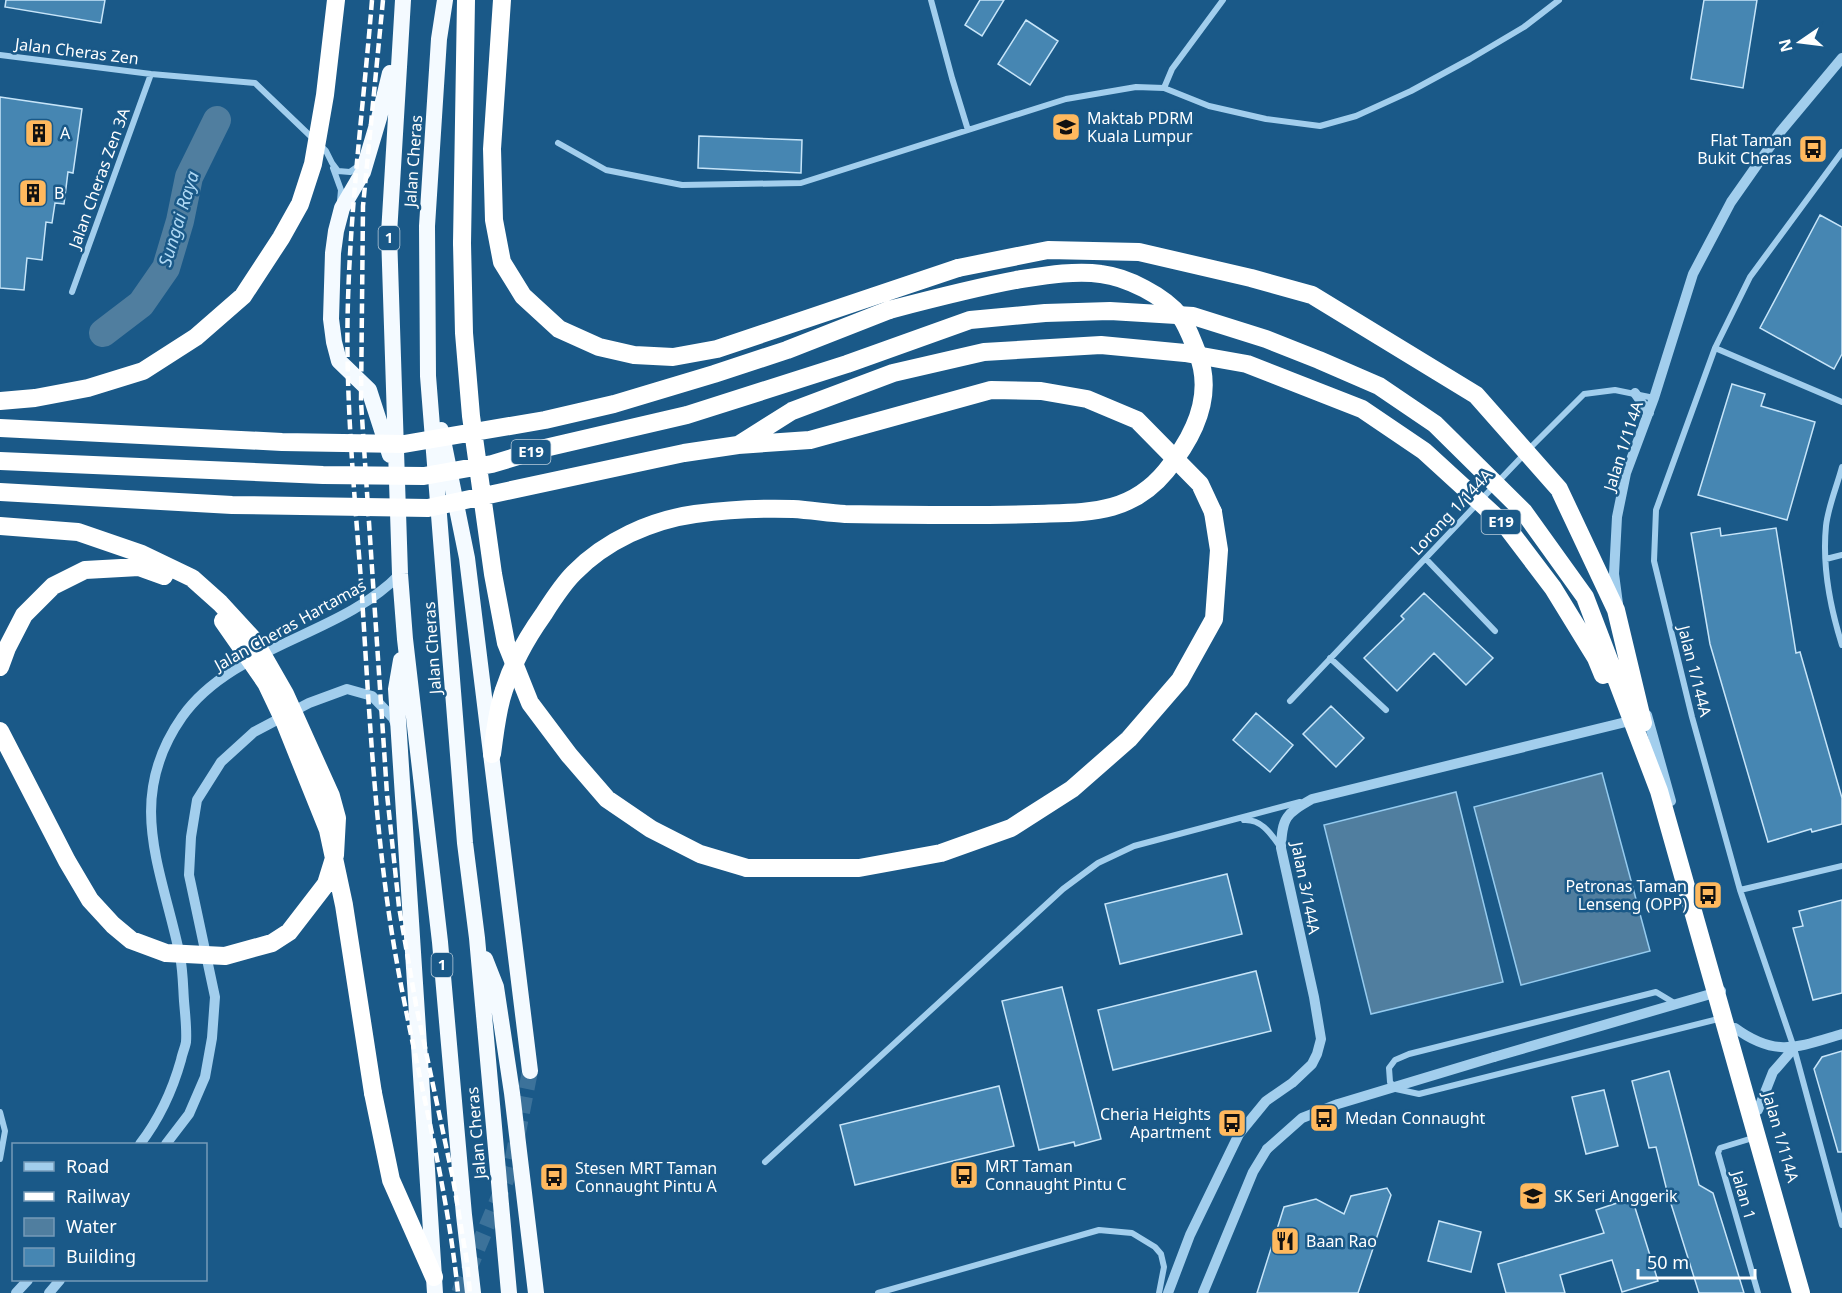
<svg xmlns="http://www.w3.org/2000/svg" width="1842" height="1293" font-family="'Noto Sans',sans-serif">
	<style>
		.water { fill: #507e9f; stroke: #95cbef; stroke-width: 1.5 }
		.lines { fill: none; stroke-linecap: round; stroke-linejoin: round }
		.river { stroke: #507e9f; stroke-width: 28 }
		.building { fill: #4686b2; stroke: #c7e5f9; stroke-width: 1.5 }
		.trunk-tunnel { stroke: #3c729a; stroke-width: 16; stroke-dasharray: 16 8; stroke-linecap: butt }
		.minor { stroke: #a2ceed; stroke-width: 6 }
		.tertiary { stroke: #a2ceed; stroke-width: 10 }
		.trunk { stroke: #f4faff; stroke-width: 16 }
		.motorway { stroke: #fff; stroke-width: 18 }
		.rail { stroke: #fff; stroke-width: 4.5; stroke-dasharray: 10 4.5; stroke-linecap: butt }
		.tertiary-bridge { stroke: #a2ceed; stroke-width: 10 }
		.motorway-bridge { stroke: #fff; stroke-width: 18 }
		.labels { text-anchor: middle; stroke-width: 5; stroke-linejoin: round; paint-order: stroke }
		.shield { fill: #1a5988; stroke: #bacddb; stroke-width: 1.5 }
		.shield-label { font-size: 15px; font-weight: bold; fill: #fff }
		.street-label { font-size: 16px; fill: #fff; stroke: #1a5988 }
		.poi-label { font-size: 16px; fill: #fff; stroke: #1a5988; text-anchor: start }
		.water-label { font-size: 18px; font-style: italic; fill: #aed8f4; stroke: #1a5988 }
	</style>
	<rect width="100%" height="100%" fill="#1a5988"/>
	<path class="water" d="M1602,773L1650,951L1521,985L1474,807Z
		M1456,792L1503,982L1371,1014L1324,825Z"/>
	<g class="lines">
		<path class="river" d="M103,333L141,304L166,268L180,221L189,177L217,120"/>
	</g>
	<path class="building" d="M6,0H105L101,23L5,7Z
		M980,0H1004L982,36L965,25Z
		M1704,0H1757L1743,88L1691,79Z
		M1026,20L1058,41L1030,85L998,64Z
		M0,97L82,109L73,173L68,172L64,204L55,203L52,223L46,222L42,260L27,258L24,290L0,288Z
		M699,136L802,140L801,173L698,168Z
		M1820,215L1842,227V354L1834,369L1760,328Z
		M1732,384L1765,394L1761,406L1815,422L1787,520L1698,495Z
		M1720,528L1721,536L1776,528L1796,653L1800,652L1842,798V824L1812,832L1811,829L1768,842L1710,644L1691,533Z
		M1424,593L1493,658L1466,685L1434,653L1397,691L1364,658L1404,619L1401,616Z
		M1331,706L1364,738L1336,767L1303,734Z
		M1256,713L1293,745L1270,772L1233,740Z
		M1227,874L1242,934L1120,964L1105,904Z
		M1842,900V993L1813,1000L1793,928L1803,926L1799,911Z
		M1256,971L1271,1031L1113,1070L1098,1010Z
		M1062,987L1101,1139L1075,1146L1074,1142L1039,1150L1002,1001Z
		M1842,1051V1152H1838L1814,1069L1822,1057Z
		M1669,1071L1699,1185L1713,1193L1744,1293H1699L1667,1191L1656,1147L1649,1148L1632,1081Z
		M999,1086L1014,1146L855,1185L840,1125Z
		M1604,1090L1618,1146L1586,1154L1572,1097Z
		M1387,1188L1391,1195L1358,1293H1257L1284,1207L1316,1199L1344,1214L1351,1196Z
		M1632,1198L1658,1281L1622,1292L1612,1260L1560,1275L1565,1293H1506L1498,1264L1604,1233L1596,1210Z
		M1439,1221L1481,1232L1471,1272L1428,1261Z"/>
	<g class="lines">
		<path class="trunk-tunnel" d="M459,1293L511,1168L530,1071"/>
		<path class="minor" d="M931,0L952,78L968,130
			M0,55L151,74L255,83L326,151L332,163L338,171L350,172L361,164
			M1164,88L1172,69L1223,0
			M558,143L606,170L682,185L801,183L1066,99L1136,87L1164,88L1209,106L1266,119L1320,126L1356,116L1411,91L1470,59L1524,27L1559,0
			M1842,152L1750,277L1715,348L1656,510L1654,561L1692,717L1740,890L1794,1048L1842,1225
			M333,168L341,190L340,201
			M72,292L151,74
			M1715,348L1842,402
			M1842,467C1837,486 1828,507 1826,526C1822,566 1830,607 1842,645
			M1426,559L1495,631
			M1826,559L1842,555
			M1330,658L1386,710
			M1290,701L1531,447L1584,394L1615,390L1654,398
			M1244,820C1262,819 1271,834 1281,848
			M1740,890L1842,866
			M1676,1004L1656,992L1409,1054L1395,1060L1389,1068L1390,1082L1396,1089L1419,1094L1722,1018
			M0,1112L5,1131L0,1159
			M1756,1137L1720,1148L1718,1153L1758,1293
			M765,1162L1063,889L1098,863L1134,846L1300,802
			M878,1293L1099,1230L1132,1233L1155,1247L1161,1254L1164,1267L1159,1293"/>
		<path class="tertiary" d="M1635,393L1649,413
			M1618,604L1614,574L1617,517L1626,473L1654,398L1693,274L1731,202L1781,131L1842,58
			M1647,715L1671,801
			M1735,1028C1776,1058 1798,1047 1842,1034
			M1494,1057L1721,991
			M1758,1110L1773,1072L1794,1048
			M140,1144C160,1118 172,1092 181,1060C182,1054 185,1048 186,1042C187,1029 185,1014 184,1001C183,987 183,971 180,956C162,869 124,800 182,717C233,645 341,636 400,574
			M166,1144L189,1114L205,1077L212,1038L215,997L189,875L191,837L197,800L221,762L254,732L309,703L347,689L372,696L393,718L396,725
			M16,1293L28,1280
			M49,1293L60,1280
			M1168,1293L1190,1235L1239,1134L1266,1101L1292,1083L1312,1064L1317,1054L1321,1039L1314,997L1281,848C1282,817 1286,814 1312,799L1638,719
			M1203,1293L1253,1172L1267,1149"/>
		<path class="trunk" d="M403,0L389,234L400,574L405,639L440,942L464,1215L473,1293
			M445,0L439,39L427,226L428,376L465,843L477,938L509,1293
			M390,73L379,118L363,172L342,208L336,231L333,253L331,319L334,342L339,361L369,390L390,455
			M441,430L467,558L530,1071
			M401,660L396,689L435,1293
			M485,959L496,987L512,1093L536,1293"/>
		<path class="motorway" d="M502,0L492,149L494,220L502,262L523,296L559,329L599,347L634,355L673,357L717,349L958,268
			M462,243L466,0
			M492,754C495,733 497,710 504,690C513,662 526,639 543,615C552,601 562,585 574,573C605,541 651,520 695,514C726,510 763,508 793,509C811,510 828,513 845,514C908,515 972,516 1035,514C1087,512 1130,515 1166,471C1194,437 1215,395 1197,352C1192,340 1188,327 1180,316C1164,296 1127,277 1101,274C1074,270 1042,276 1016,280C973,288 931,299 889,310
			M747,868H859L941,853L1011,828L1072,789L1129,739L1180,680L1214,619L1219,550L1213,512
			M373,1093L391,1180L434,1277"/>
		<path class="rail" d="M372,0C364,100 351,199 348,300C345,394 354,487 361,581C368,690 373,799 388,907C406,1037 445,1163 458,1293
			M383,0L363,206L361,402L387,794L399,907L416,1005L453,1179L467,1262L470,1293"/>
		<path class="tertiary-bridge" d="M1267,1149L1302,1118L1338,1104L1494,1057"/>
		<path class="motorway-bridge" d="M462,243L464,333L471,416L493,574L506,643L530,703L569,755L607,799L651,829L700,854L747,868
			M958,268L1048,250L1139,252L1251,278L1312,295L1476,395L1559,489L1616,610L1643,723
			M0,401L35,398L88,388L143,371L196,337L243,296L281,238L300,204L313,164L325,95L336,0
			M0,428L282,442L404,444L545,420L614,404L714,374L787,350L889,310
			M738,445L792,411L893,373L984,352L1101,345L1185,353L1247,364L1362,409L1424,451L1506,526L1553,588L1596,658L1603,675
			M0,461L323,475L424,476L492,464L545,448L687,415L847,364L970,320L1045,313L1110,311L1193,316L1266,339L1319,360L1379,386L1435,424L1524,512L1585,597L1659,791L1801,1293
			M0,492L232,505L428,508L684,453L738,445L810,440L991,390L1041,391L1087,399L1137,420L1200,484L1213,512
			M0,526L78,532L142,554L192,578L220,603L254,640L285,694L331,796L337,818L335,855L326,884L289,932L272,943L225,956L166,953L131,940L113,925L90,900L67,861L0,731
			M223,621L266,683L285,723L328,830L344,905L373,1093
			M0,667L7,648L24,615L53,586L85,570L139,567L164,576"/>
	</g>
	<defs>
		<g id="university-square" transform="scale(1.5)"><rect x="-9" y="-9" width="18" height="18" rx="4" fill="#ffb95e" stroke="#1a5988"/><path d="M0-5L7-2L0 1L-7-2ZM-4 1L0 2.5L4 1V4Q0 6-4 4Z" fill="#111"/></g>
		<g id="building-square" transform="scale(1.5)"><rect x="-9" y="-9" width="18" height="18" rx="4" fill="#ffb95e" stroke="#1a5988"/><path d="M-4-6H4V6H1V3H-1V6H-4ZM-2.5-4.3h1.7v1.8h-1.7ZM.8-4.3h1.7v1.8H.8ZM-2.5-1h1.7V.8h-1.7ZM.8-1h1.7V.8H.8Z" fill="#111"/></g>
		<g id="bus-square" transform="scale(1.5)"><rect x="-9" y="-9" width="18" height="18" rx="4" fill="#ffb95e" stroke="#1a5988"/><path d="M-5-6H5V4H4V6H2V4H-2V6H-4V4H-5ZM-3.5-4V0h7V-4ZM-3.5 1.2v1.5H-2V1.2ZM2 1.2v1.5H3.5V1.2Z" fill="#111"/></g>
		<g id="school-square" transform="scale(1.5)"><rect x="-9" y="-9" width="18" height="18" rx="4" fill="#ffb95e" stroke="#1a5988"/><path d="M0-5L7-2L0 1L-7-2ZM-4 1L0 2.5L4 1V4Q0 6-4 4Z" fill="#111"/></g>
		<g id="restaurant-square" transform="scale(1.5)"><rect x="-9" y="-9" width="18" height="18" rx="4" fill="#ffb95e" stroke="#1a5988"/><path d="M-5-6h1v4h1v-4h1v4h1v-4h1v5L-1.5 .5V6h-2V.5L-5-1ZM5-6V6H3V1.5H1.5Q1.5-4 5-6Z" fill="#111"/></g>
	</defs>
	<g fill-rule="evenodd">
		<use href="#university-square" x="1066" y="127"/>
		<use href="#building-square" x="39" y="133"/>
		<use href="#bus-square" x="1813" y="149"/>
		<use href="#building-square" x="33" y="193"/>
		<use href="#bus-square" x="1708" y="895"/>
		<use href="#bus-square" x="1324" y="1118"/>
		<use href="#bus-square" x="1232" y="1123"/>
		<use href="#bus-square" x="964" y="1175"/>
		<use href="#bus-square" x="554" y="1177"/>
		<use href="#school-square" x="1533" y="1196"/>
		<use href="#restaurant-square" x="1285" y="1241"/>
	</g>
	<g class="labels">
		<g class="shield">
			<rect x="378.5" y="226" width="21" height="24" rx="4.5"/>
			<rect x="511.5" y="440" width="39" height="24" rx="4.5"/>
			<rect x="1481.5" y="510" width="39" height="24" rx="4.5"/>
			<rect x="431.5" y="953" width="21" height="24" rx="4.5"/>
		</g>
		<g class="shield-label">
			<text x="389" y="243">1</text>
			<text x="531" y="457">E19</text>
			<text x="1501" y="527">E19</text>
			<text x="442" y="970">1</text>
		</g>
		<g class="street-label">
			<text transform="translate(77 51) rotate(7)" y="6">Jalan Cheras Zen</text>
			<text transform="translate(413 161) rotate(-86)" y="6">Jalan Cheras</text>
			<text transform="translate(99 178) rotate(-70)" y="6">Jalan Cheras Zen 3A</text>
			<text transform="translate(1623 446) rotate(-72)" y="6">Jalan 1/114A</text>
			<text transform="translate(1451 512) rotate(-47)" y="6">Lorong 1/144A</text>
			<text transform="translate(290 625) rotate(-29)" y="6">Jalan Cheras Hartamas</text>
			<text transform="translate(432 648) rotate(-94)" y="6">Jalan Cheras</text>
			<text transform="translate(1695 671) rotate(76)" y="6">Jalan 1/144A</text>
			<text transform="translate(1306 888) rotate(79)" y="6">Jalan 3/144A</text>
			<text transform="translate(476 1133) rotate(-95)" y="6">Jalan Cheras</text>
			<text transform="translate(1781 1137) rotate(74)" y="6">Jalan 1/114A</text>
			<text transform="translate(1744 1195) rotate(74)" y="6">Jalan 1</text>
		</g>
		<g class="poi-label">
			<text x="1087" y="124">Maktab PDRM<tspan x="1087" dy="18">Kuala Lumpur</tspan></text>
			<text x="60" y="139">A</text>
			<text x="1792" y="146" text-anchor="end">Flat Taman<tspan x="1792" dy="18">Bukit Cheras</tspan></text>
			<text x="54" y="199">B</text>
			<text x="1687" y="892" text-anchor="end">Petronas Taman<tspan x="1687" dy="18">Lenseng (OPP)</tspan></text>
			<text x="1211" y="1120" text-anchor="end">Cheria Heights<tspan x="1211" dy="18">Apartment</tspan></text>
			<text x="1345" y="1124">Medan Connaught</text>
			<text x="985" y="1172">MRT Taman<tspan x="985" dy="18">Connaught Pintu C</tspan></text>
			<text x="575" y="1174">Stesen MRT Taman<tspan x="575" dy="18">Connaught Pintu A</tspan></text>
			<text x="1554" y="1202">SK Seri Anggerik</text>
			<text x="1306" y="1247">Baan Rao</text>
		</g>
		<g class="water-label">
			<text transform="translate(179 219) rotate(-73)" y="6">Sungai Raya</text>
		</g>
	</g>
	<rect x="12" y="1143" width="195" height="138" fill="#1a5988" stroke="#769bb8" stroke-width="1.5"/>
	<rect x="24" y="1162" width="30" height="9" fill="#a2ceed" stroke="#769bb8" stroke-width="1.5"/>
	<text x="66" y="1173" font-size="18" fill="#ffffff">Road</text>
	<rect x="24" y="1192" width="30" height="9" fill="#ffffff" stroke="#769bb8" stroke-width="1.5"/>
	<text x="66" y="1203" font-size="18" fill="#ffffff">Railway</text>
	<rect x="24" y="1218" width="30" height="18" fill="#507e9f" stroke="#769bb8" stroke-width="1.5"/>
	<text x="66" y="1233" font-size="18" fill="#ffffff">Water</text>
	<rect x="24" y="1248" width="30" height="18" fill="#4686b2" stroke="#769bb8" stroke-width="1.5"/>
	<text x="66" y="1263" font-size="18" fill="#ffffff">Building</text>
	<g transform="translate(1800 42) rotate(256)" stroke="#1a5988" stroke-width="4.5" paint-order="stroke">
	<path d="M0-4.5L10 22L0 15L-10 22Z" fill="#ffffff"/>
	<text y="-9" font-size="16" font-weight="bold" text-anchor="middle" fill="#ffffff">N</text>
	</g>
	<path d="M1638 1269v9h117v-9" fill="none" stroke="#ffffff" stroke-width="3"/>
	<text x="1647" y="1269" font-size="18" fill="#ffffff" stroke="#1a5988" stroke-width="4.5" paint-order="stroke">50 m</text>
</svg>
